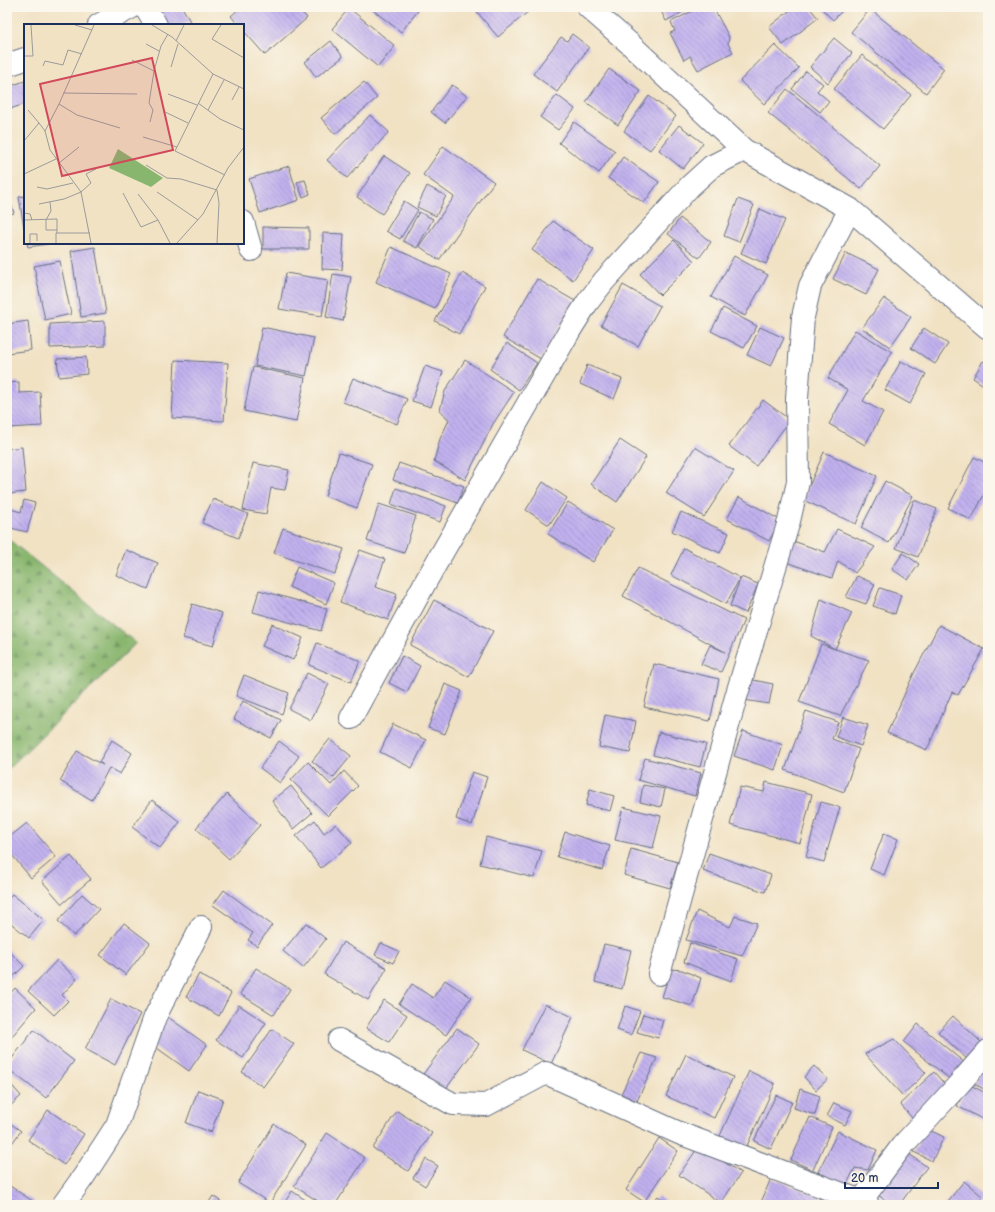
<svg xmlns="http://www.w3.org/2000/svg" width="995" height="1212" font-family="'Balsamiq Sans',sans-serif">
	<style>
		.forest { fill: url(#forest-firs); stroke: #527266 }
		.building { fill: url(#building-back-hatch) }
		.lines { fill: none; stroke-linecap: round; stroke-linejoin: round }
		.street-casing { stroke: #666e82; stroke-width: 24 }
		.street { stroke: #fff; stroke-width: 22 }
		.inset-road { fill: none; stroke: #9b9a9b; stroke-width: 1 }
		.view { fill: #d1495b; fill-opacity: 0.15; stroke: #d1495b; stroke-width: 2 }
		.inset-edge { fill: none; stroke: #1b2f5e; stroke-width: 2 }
	</style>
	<defs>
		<pattern id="forest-firs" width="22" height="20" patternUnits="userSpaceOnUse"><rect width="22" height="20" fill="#89b66e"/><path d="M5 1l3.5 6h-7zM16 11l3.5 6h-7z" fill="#6f945e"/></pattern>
		<pattern id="building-back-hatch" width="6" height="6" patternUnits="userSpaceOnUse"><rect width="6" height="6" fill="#c1b1ee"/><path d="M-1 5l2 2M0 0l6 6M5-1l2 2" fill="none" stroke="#9c90c4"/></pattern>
	</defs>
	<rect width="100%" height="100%" fill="#fbf7ec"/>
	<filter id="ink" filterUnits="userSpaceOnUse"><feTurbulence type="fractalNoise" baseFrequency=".025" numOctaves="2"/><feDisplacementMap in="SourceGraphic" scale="8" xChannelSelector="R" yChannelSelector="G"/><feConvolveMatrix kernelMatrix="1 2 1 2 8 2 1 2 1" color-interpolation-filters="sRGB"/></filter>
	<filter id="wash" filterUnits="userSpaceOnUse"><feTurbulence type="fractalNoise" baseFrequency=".012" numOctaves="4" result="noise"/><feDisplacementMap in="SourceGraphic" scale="16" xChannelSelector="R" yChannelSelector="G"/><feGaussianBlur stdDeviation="0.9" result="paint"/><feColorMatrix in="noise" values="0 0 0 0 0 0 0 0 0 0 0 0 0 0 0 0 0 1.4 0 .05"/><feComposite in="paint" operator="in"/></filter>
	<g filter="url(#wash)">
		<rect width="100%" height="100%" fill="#f1e2c4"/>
		<path class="forest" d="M7,538L136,643L7,770Z"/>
		<g id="blocks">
			<path class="building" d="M168,7H182L190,21L183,25H167L160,12Z
				M241,7H297L307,18L265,55L243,30V25H238L231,16Z
				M369,7H421L401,32Z
				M483,7H526L529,11L498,37L477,12Z
				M659,7H692L666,21Z
				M700,7H713L729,37L728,44L733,52L698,70L690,56L684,60L670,33L675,31L671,22Z
				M794,7H809L818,18L783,45L769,27Z
				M820,7H846L833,20Z
				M349,8L395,46L378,67L332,29Z
				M870,9L944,69L926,93L851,32Z
				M572,34L589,47L557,92L533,74L561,37L567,41Z
				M834,38L852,53L828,83L810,67Z
				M331,41L343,57L316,77L305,62Z
				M775,45L799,68L764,104L740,81Z
				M862,55L911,95L883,129L834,89Z
				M609,69L641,91L618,125L586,102Z
				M806,71L823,84L817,91L829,101L820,112L792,89Z
				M25,81V104L7,110V87Z
				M364,82L377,98L335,134L321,118Z
				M452,85L467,96L445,123L431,112Z
				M787,89L880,166L861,189L768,113Z
				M557,95L575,109L558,130L540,117Z
				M649,96L676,116L650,150L624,131Z
				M370,115L389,132L347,178L327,160Z
				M574,122L615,151L599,173L559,143Z
				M679,125L703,143L683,169L659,150Z
				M443,146L494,182L439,260L419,246L454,197L423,175Z
				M384,156L410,173L382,214L357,197Z
				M623,157L659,182L644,203L608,178Z
				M289,166L299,200L260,213L249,179Z
				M305,180L310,194L303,197L297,182Z
				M427,186L446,196L436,216L417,207Z
				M7,192L14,213L7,215Z
				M25,196V228H24L19,197Z
				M738,199L754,205L739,242L724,236Z
				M404,201L418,210L400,239L386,231Z
				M760,209L785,220L766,264L741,253Z
				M419,212L433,219L417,248L403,241Z
				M680,218L711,242L699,258L668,234Z
				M553,221L594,250L573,280L532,250Z
				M263,227L309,228V249H263Z
				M323,233L344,234L342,270L322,269Z
				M674,240L694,261L660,295L640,274Z
				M27,243H47L48,244L28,247Z
				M95,247L106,313L81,317L71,251Z
				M391,247L451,274L435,309L376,282Z
				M846,253L879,269L866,295L833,279Z
				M734,256L768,275L745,316L711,297Z
				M60,261L71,314L45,320L34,266Z
				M286,273L328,280L322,316L279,309Z
				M462,273L485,286L459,334L435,321Z
				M333,274L351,277L343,321L326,317Z
				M537,279L575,301L541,359L503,337Z
				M623,285L660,306L638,346L601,325Z
				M884,298L911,317L890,347L862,328Z
				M723,308L757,326L744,348L711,331Z
				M28,321L31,350L7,353V324Z
				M105,321V346L50,348V324Z
				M262,327L314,338L306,376L255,366Z
				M760,327L784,338L771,366L747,355Z
				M924,328L948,344L935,364L911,348Z
				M855,330L892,352L863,401L883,412L865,445L829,424L848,390L828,378Z
				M507,343L537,363L519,390L490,369Z
				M86,357L87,374L59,377L57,359Z
				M175,360L228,363L224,421L172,418Z
				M465,360L514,392L493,424L465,480L434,461L440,439L449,420L440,410L445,391Z
				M901,361L926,374L910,404L885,390Z
				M983,361L988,365V388L973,378Z
				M587,365L622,379L614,399L580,384Z
				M425,366L443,372L431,407L412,401Z
				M253,367L305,378L296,422L244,411Z
				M353,378L407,399L397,424L343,402Z
				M19,382V393L40,392L42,426L7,428V383Z
				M763,400L790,420L756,466L729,446Z
				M620,440L646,457L617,502L591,484Z
				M22,447L26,492L7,494V449Z
				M695,447L734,471L704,517L666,493Z
				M824,452L877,476L856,524L803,500Z
				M339,453L372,464L357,508L325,496Z
				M974,457L988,464V487L971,520L948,508Z
				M253,463L289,470L285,490L271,488L266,514L243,510Z
				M399,463L464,486L458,503L393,480Z
				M885,481L913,496L889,543L861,528Z
				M543,482L567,498L549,525L526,510Z
				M396,488L446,506L440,522L391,504Z
				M739,497L780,520L769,541L727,519Z
				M213,499L248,514L238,538L202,523Z
				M24,500L35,503L27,532L7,527V508L21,512Z
				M914,500L937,509L918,557L896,548Z
				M568,502L613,530L593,562L548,534Z
				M379,504L416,516L404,553L367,541Z
				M681,512L729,533L720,553L672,531Z
				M283,528L344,549L335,574L274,553Z
				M837,529L875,547L855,573L838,561L832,578L783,561L790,540L825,552Z
				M684,548L740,578L726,604L671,575Z
				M126,550L158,563L148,589L116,575Z
				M360,550L385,559L375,587L397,594L388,620L340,602Z
				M903,553L919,564L908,580L892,569Z
				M297,567L334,583L326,604L289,587Z
				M638,568L744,620L721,672L701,664L710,645L725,652L623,596Z
				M857,576L875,584L866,604L846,597Z
				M741,577L758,584L746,613L730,606Z
				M880,588L901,595L895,614L873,606Z
				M259,590L327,609L321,631L253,612Z
				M821,599L852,613L835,649L869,660L840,716L799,702L821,644L835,649L811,636Z
				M434,600L493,631L469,677L410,645Z
				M192,604L222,613L213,646L183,638Z
				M272,624L303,638L293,660L262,646Z
				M939,625L984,649L958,695L952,692L927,750L887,733L914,673Z
				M317,643L360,661L351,682L309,665Z
				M402,656L420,666L407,692L389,683Z
				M654,664L719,679L710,721L644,707Z
				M307,673L329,684L311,720L289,709Z
				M244,675L289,693L282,714L236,696Z
				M748,679L773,684L769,704L744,700Z
				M445,684L462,691L445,734L428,728Z
				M243,701L281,720L271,738L234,719Z
				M806,711L838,722L832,739L859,749L844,792L785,770Z
				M605,715L636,721L630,753L599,747Z
				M843,717L868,725L861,746L836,737Z
				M393,724L426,740L412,768L380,752Z
				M743,731L783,745L775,770L734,756Z
				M659,732L706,744L700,767L653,755Z
				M330,739L351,756L333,778L312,761Z
				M112,740L132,753L120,774L109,768L92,800L60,781L77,751L103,765L99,762Z
				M279,741L299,756L280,783L260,768Z
				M645,758L701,773L695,796L638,780Z
				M308,762L331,785L344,771L358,786L328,816L291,780Z
				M472,772L487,777L472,825L456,819Z
				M766,782L812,794L800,843L730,825L740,787L764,792Z
				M643,785L665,789L661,807L640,802Z
				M291,786L312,813L293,829L272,801Z
				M590,789L614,796L610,811L586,805Z
				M227,794L260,825L229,859L196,828Z
				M152,800L180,822L160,848L132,827Z
				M821,802L840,807L824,862L806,857Z
				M623,807L661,816L653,848L615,840Z
				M315,820L324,833L336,824L352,843L321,868L296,836Z
				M27,823L56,857L31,878L7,849V839Z
				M565,832L610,846L602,870L557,857Z
				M884,833L898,839L884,875L870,869Z
				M486,837L542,851L534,878L480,864Z
				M631,849L678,862L670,888L624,875Z
				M709,853L771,875L765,892L703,871Z
				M71,856L91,879L62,904L42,881Z
				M224,890L272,925L257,946L248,940L253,933L213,905Z
				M12,894L44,920L29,938L7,920V900Z
				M82,894L99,909L74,936L58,921Z
				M697,911L730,927L735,916L757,923L742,956L686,940Z
				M124,923L150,943L126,975L100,955Z
				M306,923L326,939L303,968L283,951Z
				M343,942L387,968L368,1000L324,974Z
				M381,943L399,951L393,963L375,955Z
				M690,943L738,959L731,981L684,962Z
				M604,944L631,950L622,989L595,982Z
				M7,949L24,966L11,979L7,975Z
				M57,960L77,979L62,995L68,1001L54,1015L28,991Z
				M256,968L290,989L274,1015L240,994Z
				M671,969L682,970L701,978L692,1006L662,997Z
				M199,974L231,993L219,1016L186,997Z
				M445,980L471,997L446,1035L399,1004L412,984L433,998Z
				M15,988L36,1008L7,1042V997Z
				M111,999L140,1014L115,1065L85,1049Z
				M384,1000L407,1015L389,1042L366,1028Z
				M545,1004L573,1017L551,1064L522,1050Z
				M239,1005L266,1023L243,1058L216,1040Z
				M625,1006L640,1011L631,1035L617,1030Z
				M643,1014L663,1020L658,1038L637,1032Z
				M953,1016L982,1043L968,1060L938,1032Z
				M168,1017L207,1045L189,1071L150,1043Z
				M918,1024L966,1064L952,1081L904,1042Z
				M457,1028L479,1044L442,1094L421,1077Z
				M272,1029L294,1044L263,1087L242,1072Z
				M34,1030L74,1061L46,1098L7,1068V1065Z
				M894,1039L926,1073L902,1095L865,1054Z
				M641,1053L657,1058L637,1101L621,1094Z
				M686,1054L733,1077L714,1118L666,1096Z
				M985,1064L988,1066V1091L974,1084Z
				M814,1066L828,1079L816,1090L804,1077Z
				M749,1071L775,1084L745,1150L719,1138Z
				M934,1072L947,1087L913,1119L900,1104Z
				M7,1080L21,1096L7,1109Z
				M968,1084L988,1094V1122L957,1106Z
				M800,1089L820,1096L815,1115L794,1108Z
				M198,1090L223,1099L211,1132L186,1123Z
				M776,1095L792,1102L771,1149L754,1141Z
				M834,1103L852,1111L845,1125L827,1116Z
				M48,1110L84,1134L64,1165L28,1140Z
				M397,1111L432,1133L408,1171L373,1148Z
				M810,1117L832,1127L813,1170L791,1160Z
				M7,1121L21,1131L7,1150Z
				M274,1124L306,1145L270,1203L238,1183Z
				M925,1128L944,1137L932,1161L914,1152Z
				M838,1131L877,1150L868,1170L855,1168L846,1186L818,1172Z
				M327,1133L365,1158L335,1205H324L294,1186Z
				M659,1138L678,1151L644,1202L626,1190Z
				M699,1146L741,1173L721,1203L679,1175Z
				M908,1153L927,1167L899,1205H892L878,1195Z
				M426,1159L438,1166L425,1186L413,1178Z
				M771,1178L820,1197L817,1205H760Z
				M964,1181L983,1197L977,1205H945Z
				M7,1184L34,1202L33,1205H7Z
				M292,1191L313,1205H283Z
				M213,1196L226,1205H207Z
				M658,1196L669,1205H651Z"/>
		</g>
	</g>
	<g filter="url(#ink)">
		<use href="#blocks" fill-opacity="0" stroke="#666e82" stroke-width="1"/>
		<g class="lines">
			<g class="street-casing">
				<path id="street" d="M145,7L156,25
					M588,7L629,43L744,150L850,209L988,328
					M99,25L132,7
					M7,65L25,59
					M243,222L251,250
					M351,718L426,581L570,330L587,303L604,281L690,186L712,166L744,150
					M659,974L736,697L789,521L798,482L797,398L803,317L810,286L850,209
					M339,1040L453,1104L486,1105L546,1073L679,1133L861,1201L868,1205
					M861,1201L902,1146L959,1084L988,1051
					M63,1205L84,1176L117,1125L155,1017L201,927"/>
			</g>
			<use href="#street" class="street"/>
		</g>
	</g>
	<g transform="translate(24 24)">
		<rect width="220" height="220" fill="#f1e2c4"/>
		<path d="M94,125L139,154L127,163L85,144Z" fill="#89b66e"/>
		<path class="inset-road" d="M51,1L68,6M128,1L148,13L189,50L220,65M197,1L188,15L220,34M152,17L160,1M122,20L135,27M0,32H9L7,1M108,36L130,47M19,42L21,37L39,41L44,26L58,30M147,43L154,20M189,50L151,127L201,151M39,69L113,70M144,70L173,81M208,76L215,63M174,79L196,95L220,106M35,80L53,91L96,104M4,86L15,99M184,86L200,56M141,88L164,99M126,98L129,86L125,79L130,47L137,22L144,10M21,107L35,80L70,1M119,113L153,123M0,117L15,99L21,107L26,126L57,168L67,219M35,139L55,123M122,141L143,154L157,155L193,166L195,179L193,219M0,150L32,135M13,163L23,165L49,159M57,168L67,159L62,150L72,145M133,168L174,196M99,169L117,203L134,196M114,170L134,196L146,219M26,178L27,187L22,196V206H33M15,180L40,175L57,168M0,189L6,190L8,196M0,196L33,195V209M6,219V210H13V217M32,219V209H66M153,219L179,190L204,144L220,123"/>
		<path class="view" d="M128,34L149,126L38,152L16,60Z"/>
		<rect width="220" height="220" class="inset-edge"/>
	</g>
	<rect width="995" height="1212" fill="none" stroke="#fbf7ec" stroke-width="24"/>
	<path d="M845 1182v6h93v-6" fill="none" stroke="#1b2f5e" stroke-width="2"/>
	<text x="851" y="1182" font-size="12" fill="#1b2f5e" stroke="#fbf7ec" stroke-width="3" paint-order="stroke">20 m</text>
</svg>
